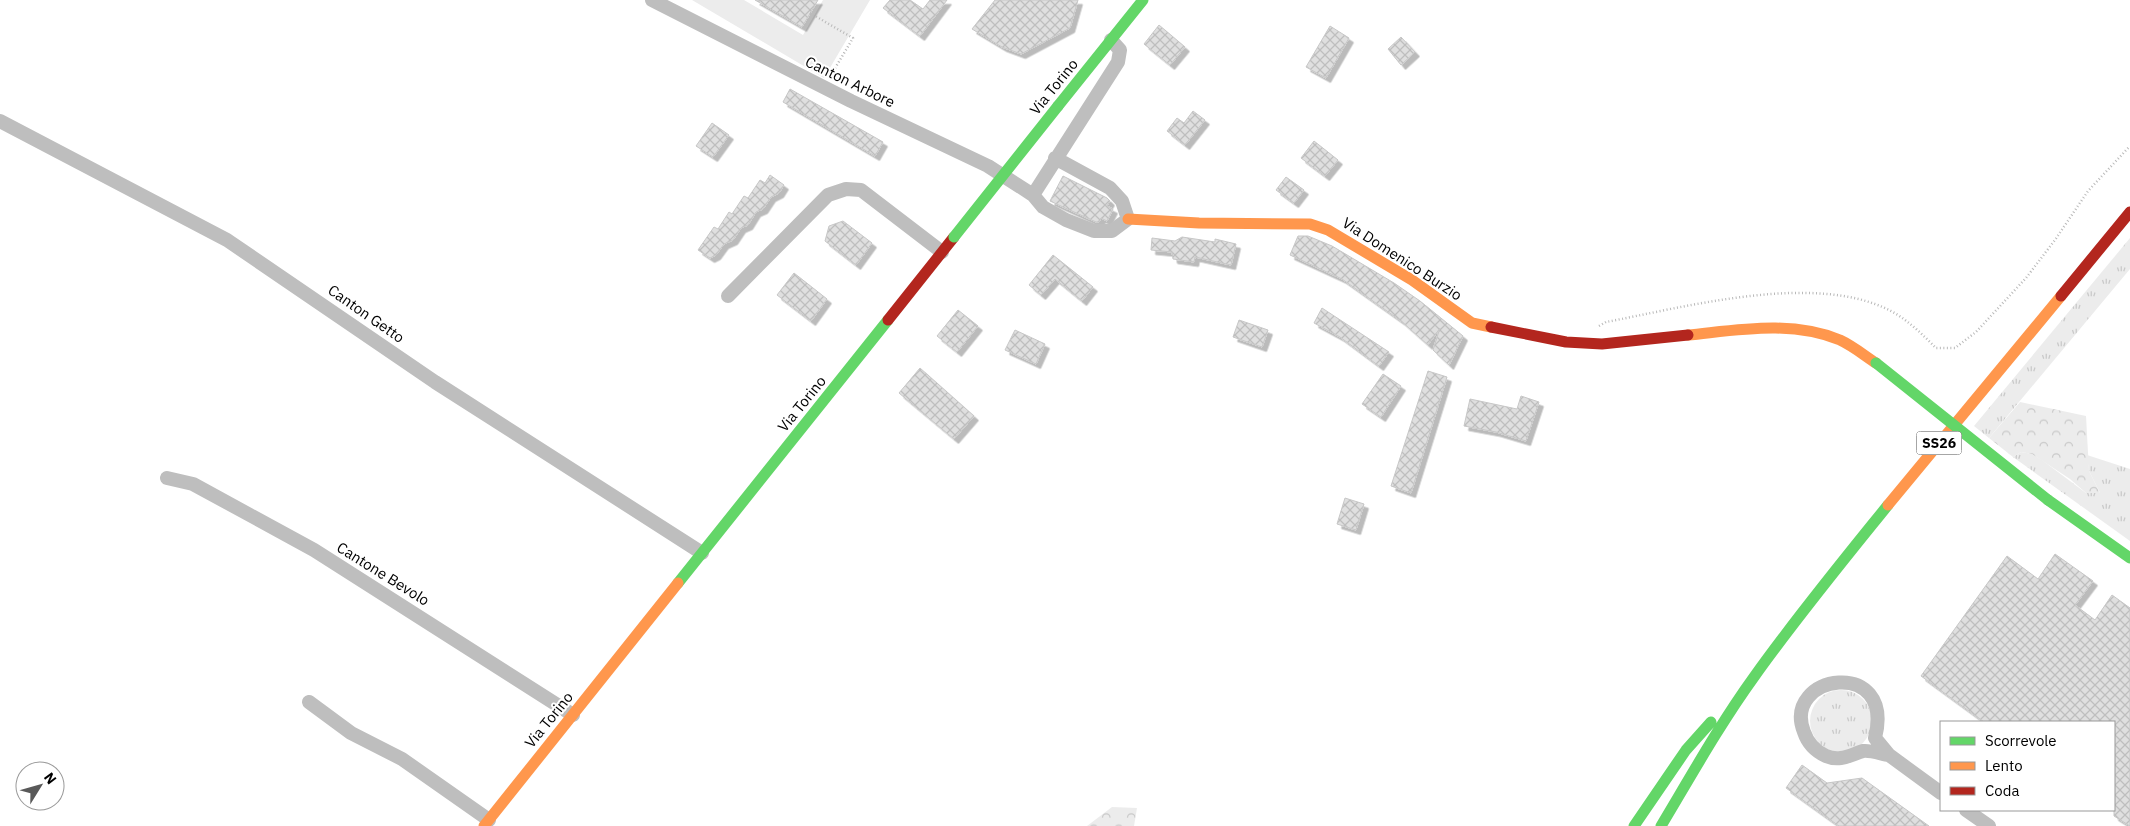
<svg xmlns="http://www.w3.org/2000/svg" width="2130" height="826" font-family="'IBM Plex Sans',sans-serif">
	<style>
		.grass { fill: url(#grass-tufts) }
		.forest { fill: url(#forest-crowns) }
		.pitch { fill: #ececec }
		.building { fill: url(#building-cross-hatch); stroke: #c7c7c7; filter: url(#shadow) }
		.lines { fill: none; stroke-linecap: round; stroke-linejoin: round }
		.path { stroke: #b9b9b9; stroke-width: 2.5; stroke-dasharray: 1 2.5; stroke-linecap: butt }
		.street { stroke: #bebebe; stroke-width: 14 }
		.fast { stroke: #63d668; stroke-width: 11 }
		.slow { stroke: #ff974d; stroke-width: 11 }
		.jam { stroke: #b3261e; stroke-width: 11 }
		.fast-bridge { stroke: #63d668; stroke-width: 11 }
		.labels { text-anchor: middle; stroke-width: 4; stroke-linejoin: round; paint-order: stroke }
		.shield { fill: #fff; stroke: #4c4c4c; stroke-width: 1 }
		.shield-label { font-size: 14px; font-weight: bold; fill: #000 }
		.street-label { font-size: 15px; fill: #000; stroke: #fff }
	</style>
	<defs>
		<pattern id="grass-tufts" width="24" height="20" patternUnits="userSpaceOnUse" patternTransform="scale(1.25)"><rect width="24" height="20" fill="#ececec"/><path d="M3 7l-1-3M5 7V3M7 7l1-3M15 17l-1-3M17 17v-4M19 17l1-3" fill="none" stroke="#c9c9c9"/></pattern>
		<pattern id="forest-crowns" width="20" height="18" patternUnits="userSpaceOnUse" patternTransform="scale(1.25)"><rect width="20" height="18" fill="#ececec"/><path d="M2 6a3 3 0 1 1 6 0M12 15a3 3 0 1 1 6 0" fill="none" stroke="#c9c9c9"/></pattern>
		<pattern id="building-cross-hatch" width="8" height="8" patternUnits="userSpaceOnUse" patternTransform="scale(1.25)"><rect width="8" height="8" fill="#dfdfdf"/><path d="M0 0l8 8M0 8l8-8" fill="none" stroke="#bebebe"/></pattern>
		<filter id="shadow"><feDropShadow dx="4.5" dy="4.5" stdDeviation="0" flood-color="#0004"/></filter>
	</defs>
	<rect width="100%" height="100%" fill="#fff"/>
	<path class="grass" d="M2130,238V269L1989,438L1974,426Z
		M2021,452L2032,454L2042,460L2086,493H2100L2089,471L2087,455L2130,469V541L2013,457Z
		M1810 721a31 31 0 1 1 62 0a31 31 0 1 1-62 0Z"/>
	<path class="forest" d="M2020,402L2086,416L2089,471L2100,493H2086L2070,479L2032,454L2021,452L2013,457L1989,438Z
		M1112,807L1137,808L1134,826H1087Z"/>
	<path class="pitch" d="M692,0H744L803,35L823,0H870L824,78Z"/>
	<path class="building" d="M755,0H818L802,27Z
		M890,0H910L923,9L930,0H947L920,36L883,8Z
		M995,0H1078L1070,28L1021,54L1002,47L972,29Z
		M1159,25L1185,47L1170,65L1144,44Z
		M1330,26L1349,38L1326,78L1306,67Z
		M1401,37L1415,52L1401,65L1388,49Z
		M790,89L883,142L875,156L783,102Z
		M1193,111L1205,120L1185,145L1167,131L1177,118L1184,123Z
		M712,123L729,135L713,157L696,146Z
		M1314,141L1338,160L1325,176L1301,158Z
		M770,175L784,185L779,193L771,197L763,209L756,212L748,225L741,228L733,240L724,244L716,255L710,258L698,250L714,227L718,229L729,212L732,214L744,196L748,198L760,180L765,183Z
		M1063,176L1107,198L1110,201L1107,206L1113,209L1107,221L1101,218L1099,222H1096L1050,201Z
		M1286,177L1304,190L1294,203L1276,190Z
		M843,221L872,243L856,265L825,241L829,226Z
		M1298,236H1308L1332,246L1394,283L1420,301L1463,336L1449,365L1433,350L1440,328L1428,345L1401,321L1342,279L1290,255Z
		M1182,237L1215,242V239L1236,244L1231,265L1195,257L1194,262L1173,259L1172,252L1151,250L1152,238L1175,241Z
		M1053,255L1093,287L1082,301L1055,279L1041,295L1029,285Z
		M794,273L827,299L811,321L777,295Z
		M1322,308L1389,352L1379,366L1340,337L1314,323Z
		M958,310L978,326L957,352L937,336Z
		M1239,320L1268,330L1262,347L1233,337Z
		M1015,330L1045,344L1036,364L1005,350Z
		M920,368L974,416L954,439L899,393Z
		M1428,371L1447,377L1411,493L1391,486Z
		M1383,374L1401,386L1381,417L1362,404Z
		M1521,396L1539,402L1526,441L1496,432L1464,426L1470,399L1517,409Z
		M1345,498L1364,504L1356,530L1337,524Z
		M2055,554L2093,581L2075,605L2095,620L2112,595L2130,608V826L2114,816V722H1984L1921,676L2007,556L2038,579Z
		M1802,765L1827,783L1862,778L1929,826H1839L1786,788Z"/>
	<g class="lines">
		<path class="path" d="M810,13L853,38L831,75
			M1599,326L1606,322C1686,307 1813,272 1889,310C1907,319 1922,334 1936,348H1955L1976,332L2026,278L2055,240L2088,191L2130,146"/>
		<path class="street" d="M652,0L851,101L988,166L1033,195L1043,207L1066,220L1094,231H1112L1128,219L1122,201L1110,188L1055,158
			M0,121L227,240L435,382L702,553
			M1033,195L1118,62L1120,50L1111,40
			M728,296L828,195L846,189L861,190L942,252
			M167,478L193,484L314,550L573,715
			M309,702L351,733L402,759L489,820
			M1889,755C1882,754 1870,750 1863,751C1850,755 1840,762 1826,756C1815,751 1808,744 1804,732C1781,674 1896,656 1875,738L1889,755L1941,793
			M1966,810L1989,826"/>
		<path class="fast" d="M1058,106L1143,0
			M2048,500L2130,558
			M678,583L888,320
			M1634,826L1686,750L1711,722
			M1661,826C1691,776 1720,724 1754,677C1796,618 1842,562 1888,505"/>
		<path class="slow" d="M1128,219L1199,223L1310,224L1328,230L1412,280L1472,323L1491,327
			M1688,335C1739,330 1791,320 1840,340C1853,346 1865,356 1876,363
			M1888,505L2061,296
			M484,826L678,583"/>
		<path class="jam" d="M2061,296L2130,212
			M888,320L954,237
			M1491,327L1566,342L1602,344L1688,335"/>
		<path class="fast-bridge" d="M954,237L1058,106
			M1876,363L2048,500"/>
	</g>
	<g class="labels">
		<rect class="shield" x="1916.5" y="431.5" width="45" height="23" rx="4"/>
		<g class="shield-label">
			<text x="1939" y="448">SS26</text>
		</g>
		<g class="street-label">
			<text transform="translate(850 82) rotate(26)" y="5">Canton Arbore</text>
			<text transform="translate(1054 87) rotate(-51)" y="5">Via Torino</text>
			<text transform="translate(1402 259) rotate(33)" y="5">Via Domenico Burzio</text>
			<text transform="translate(366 314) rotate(35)" y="5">Canton Getto</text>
			<text transform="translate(802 404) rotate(-51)" y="5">Via Torino</text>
			<text transform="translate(383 574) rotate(32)" y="5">Cantone Bevolo</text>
			<text transform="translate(549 720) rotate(-51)" y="5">Via Torino</text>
		</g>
	</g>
	<rect x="1940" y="721" width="175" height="90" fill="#ffffff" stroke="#999999"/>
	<rect x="1950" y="737" width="25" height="8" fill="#63d668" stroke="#999999"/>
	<text x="1985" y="746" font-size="15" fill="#000000">Scorrevole</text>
	<rect x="1950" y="762" width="25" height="8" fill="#ff974d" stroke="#999999"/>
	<text x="1985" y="771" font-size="15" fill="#000000">Lento</text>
	<rect x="1950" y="787" width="25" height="8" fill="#b3261e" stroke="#999999"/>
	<text x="1985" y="796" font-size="15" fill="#000000">Coda</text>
	<g transform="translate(40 786) rotate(53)"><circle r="24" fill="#ffffff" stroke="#999999"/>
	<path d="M0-4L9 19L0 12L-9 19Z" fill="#595959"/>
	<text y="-8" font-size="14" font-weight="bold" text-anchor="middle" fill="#000000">N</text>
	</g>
</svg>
